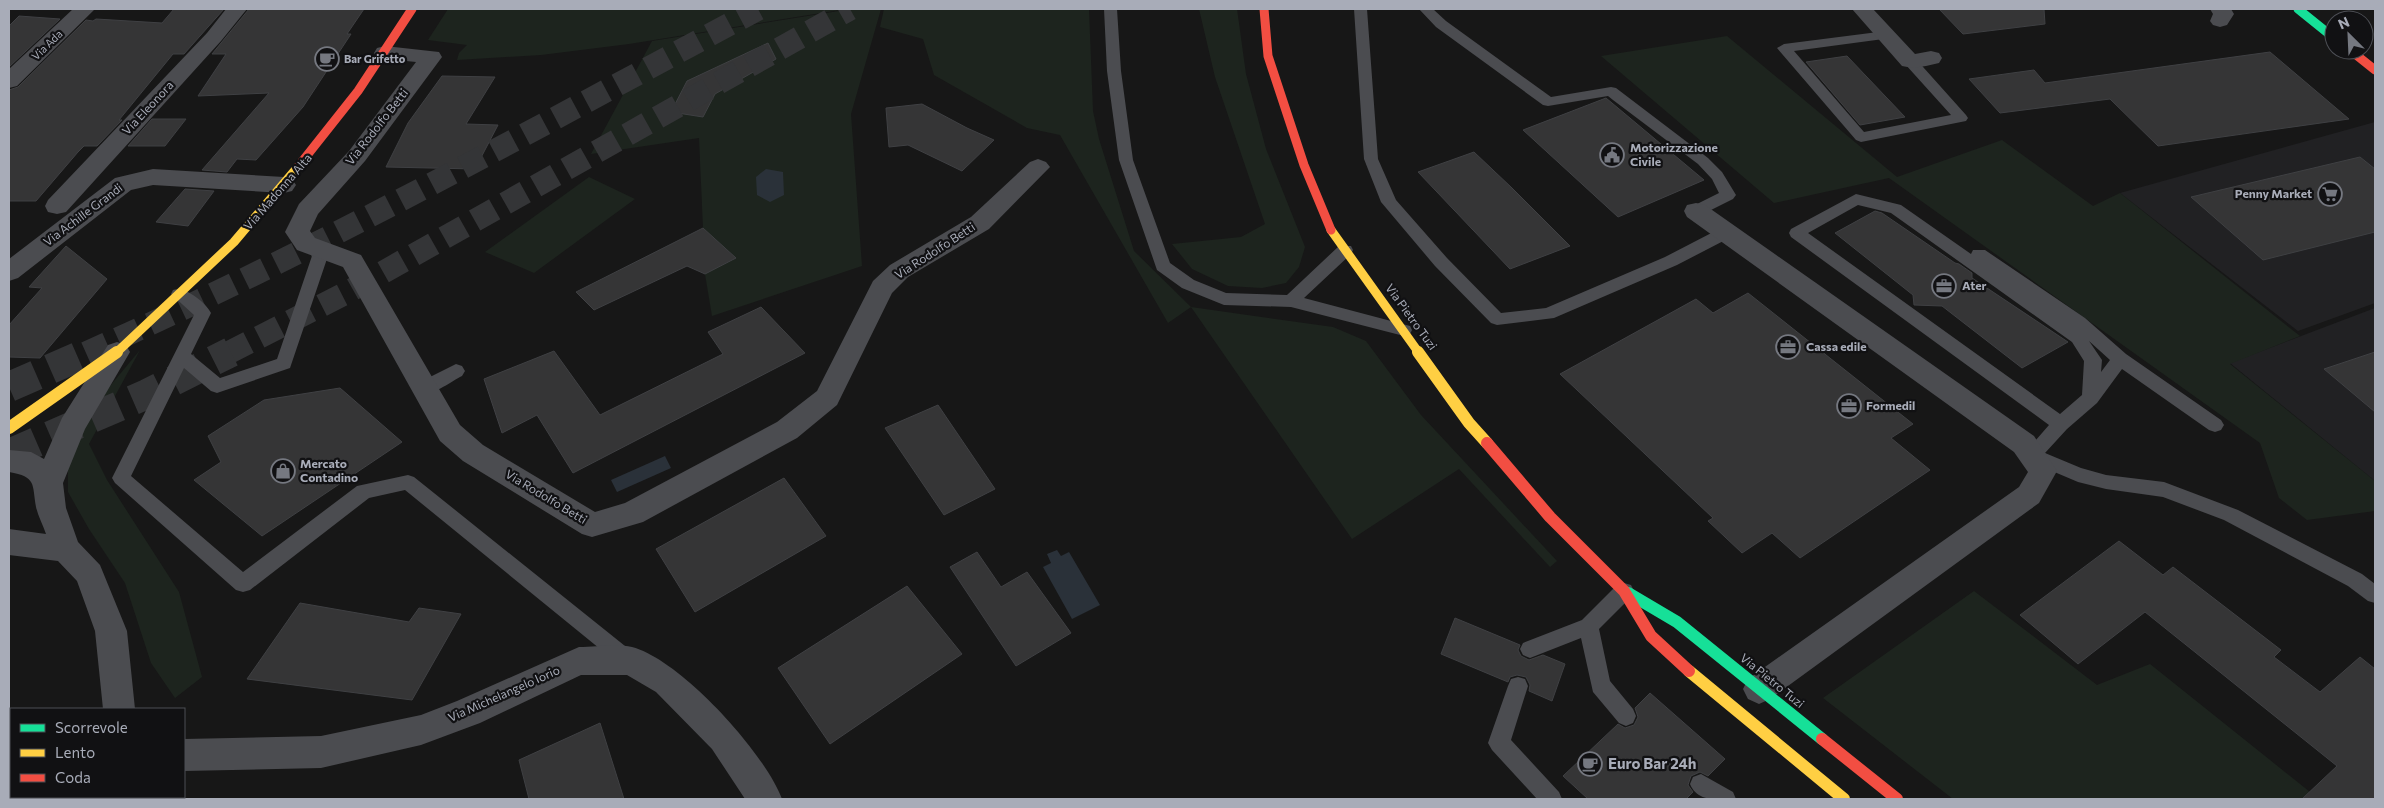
<svg xmlns="http://www.w3.org/2000/svg" width="2384" height="808" font-family="Commissioner,sans-serif">
	<style>
		.built { fill: #212123 }
		.green { fill: #1d241e }
		.water { fill: #2a3139 }
		.building { fill: #353536; stroke: #3f4043 }
		.lines { fill: none; stroke-linecap: round; stroke-linejoin: round }
		.highway-tunnel-far1 { stroke: #343537; stroke-width: 23; stroke-dasharray: 23 12; stroke-linecap: butt }
		.highway-tunnel { stroke: #343537; stroke-width: 30; stroke-dasharray: 30 15; stroke-linecap: butt }
		.lane { fill: #4b4c50; fill-rule: evenodd }
		.street { fill: #4b4c50; fill-rule: evenodd }
		.fast-far1 { stroke: #16e098; stroke-width: 9 }
		.fast { stroke: #16e098; stroke-width: 12 }
		.slow-far1 { stroke: #ffcf43; stroke-width: 9 }
		.slow { stroke: #ffcf43; stroke-width: 12 }
		.jam-far1 { stroke: #f24e42; stroke-width: 9 }
		.jam { stroke: #f24e42; stroke-width: 12 }
		.labels { text-anchor: middle; stroke-width: 4.5; stroke-linejoin: round; paint-order: stroke }
		.far-street-label { font-size: 11px; fill: #a8acb8; stroke: #111113 }
		.far-poi-label { font-size: 11px; font-weight: bold; fill: #a8acb8; stroke: #111113; text-anchor: start }
		.street-label { font-size: 12px; fill: #a8acb8; stroke: #111113 }
		.poi-label { font-size: 12px; font-weight: bold; fill: #a8acb8; stroke: #111113; text-anchor: start }
		.near-poi-label { font-size: 15px; font-weight: bold; fill: #a8acb8; stroke: #111113; text-anchor: start }
	</style>
	<rect width="100%" height="100%" fill="#171717"/>
	<path class="built" d="M2375,122V303L2298,331L2120,193Z
		M2375,308V481L2230,363Z"/>
	<path class="green" d="M448,9H846L629,44L541,55L457,60L459,53L467,45L428,40Z
		M851,9H881L851,114L862,266L712,316L705,274L736,258L703,228L699,138L591,154L652,41Z
		M884,9H1089L1093,111L1099,139L1134,251L1191,307L1333,327L1366,341L1421,415L1557,561L1550,567L1459,469L1352,539L1191,307L1168,323L1060,135L1027,128L934,75L923,39L880,27Z
		M1199,9H1237L1246,74L1266,149L1305,247L1299,267L1286,283L1262,288L1228,286L1192,269L1172,244L1241,237L1265,224L1215,77Z
		M1727,36L1897,177L2002,140L2093,206L2120,193L2300,336L2230,364L2375,481V511L2307,520L2279,498L2260,443L1889,178L1774,203L1601,56Z
		M589,177L635,199L534,273L485,252Z
		M140,350L89,444L107,480L179,592L202,677L175,698L151,663L125,583L89,529L68,492V463L90,410Z
		M1974,591L2097,685L2150,664L2310,792L2302,799H1953L1823,698Z"/>
	<path class="water" d="M766,169L783,172L784,195L770,202L757,195L756,177Z
		M665,456L671,468L617,492L611,480Z
		M1057,550L1061,556L1069,552L1100,605L1072,619L1043,567L1051,563L1047,554Z"/>
	<path class="building" d="M174,9H224L184,54H173L119,120H122L97,146H84L78,152L36,201H9V90L18,87L86,20L93,21L96,19L162,23Z
		M249,9H364L347,34H351L303,107L256,160L237,159L227,172L202,170L269,93L198,96L226,54H212Z
		M1939,9H2044L2045,24L1963,34Z
		M19,16L60,19L9,67V26Z
		M768,43L776,59L715,94L703,117L671,112L687,81Z
		M2270,52L2349,119L2158,146L2110,99L2000,113L1969,79L2034,70L2045,83Z
		M1847,56L1905,117L1860,125L1806,62Z
		M442,76L495,77L466,124L498,125L475,169L386,167L408,123Z
		M1606,98L1704,180L1618,217L1523,130Z
		M922,104L967,128L994,140L962,171L908,145L889,147L886,108Z
		M152,119H186L165,146H128Z
		M1474,152L1512,188L1570,246L1510,269L1418,172Z
		M2360,157L2375,169V232L2263,260L2191,197Z
		M185,189L214,191L188,226L156,222Z
		M1875,211L1882,213L1955,263L1959,264L1972,273V278L2068,342L2022,368L1942,306L1914,305L1913,295L1835,233Z
		M703,228L736,258L705,274L687,266L594,310L576,292Z
		M66,246L107,279L40,358L9,357V325L42,288L29,287Z
		M1748,293L1913,424L1891,438L1930,470L1800,558L1772,533L1742,553L1708,521L1713,518L1560,374L1696,299L1713,313Z
		M761,307L805,353L573,473L537,415L502,433L484,379L554,351L600,415L723,354L708,332Z
		M2375,352V412L2324,369Z
		M340,388L402,442L262,536L194,480L221,462L208,436L264,400Z
		M938,405L995,489L944,515L885,428Z
		M784,478L826,536L695,612L656,549Z
		M2119,541L2163,575L2173,567L2281,650L2274,657L2320,692L2360,657L2375,669V799H2302L2337,766L2145,612L2078,664L2020,615Z
		M977,552L1001,587L1027,572L1071,633L1016,666L950,567Z
		M907,586L962,654L830,744L778,668Z
		M300,603L409,622L419,608L461,614L412,700L247,679Z
		M1455,618L1520,645L1518,650L1521,656L1529,660L1543,655L1565,664L1552,701L1529,691L1530,685L1526,677L1517,675L1510,677L1508,682L1441,654Z
		M1650,693L1725,759L1708,776L1700,772L1691,776L1688,785L1693,792L1686,799H1588L1563,776L1618,724L1625,728L1634,725L1638,717L1635,708Z
		M600,723L624,799H529L519,760Z"/>
	<g class="lines">
		<path class="highway-tunnel-far1" d="M86,353C316,251 536,128 758,9
			M228,353L348,292L850,9"/>
		<path class="highway-tunnel" d="M9,387L89,352
			M9,454L147,394L231,352"/>
		<path class="lane" d="M1104,9H1117L1121,71L1133,160L1170,263L1194,280L1226,293L1287,295L1339,246H1351L1353,250L1351,254L1304,298L1410,326L1412,330L1410,334L1404,336L1291,307L1224,305L1182,288L1157,270L1119,160L1107,71Z
			M1354,9H1367L1378,159L1396,200L1447,258L1501,313L1546,308L1665,257L1721,228H1733L1735,232L1733,236L1677,265L1554,318L1497,325L1491,323L1435,266L1381,202L1364,159Z
			M1419,9H1433L1446,21L1551,97L1611,87L1616,88L1708,158L1722,172L1736,195L1733,199L1701,215H1691L1688,211L1691,207L1719,193L1712,179L1698,164L1613,100L1608,96L1548,106L1543,105L1436,27Z
			M1886,31L1893,35L1891,38L1794,51L1864,132L1951,115L1905,64L1903,61L1905,58H1915L1966,115L1968,118L1966,121L1861,142L1856,140L1777,48L1784,44Z
			M1856,194L1901,205L1971,254L1973,250H1985L2085,318L2126,354L2221,420L2224,425L2221,430L2215,432L2209,430L2122,369L2097,403L2067,429L2045,453L2081,468L2106,475L2164,482L2238,510L2362,574L2375,584V603L2368,601L2348,586L2224,520L2163,497L2106,489L2078,482L2026,460L2023,455L2049,425L1791,237L1789,233L1791,229ZM1858,205L1891,213L2072,342L2084,361L2082,395L2060,414L1808,233ZM2089,341L2110,360L2101,372L2102,360Z
			M322,244L328,246L330,250L290,368L217,393L211,391L184,368L131,476L243,572L357,486L408,475L414,477L635,654L638,660L635,666L628,669L621,666L405,490L369,498L250,590L243,592L236,590L115,483L112,478L194,315L171,294L173,290C185,286 205,302 211,313L191,354L220,378L277,359L314,250L316,246Z
			M456,364L462,366L465,371L462,376C450,382 432,397 418,393L415,388L418,383Z
			M1624,583L1631,585L1634,591L1631,597L1599,629L1610,681L1633,709L1636,716L1633,723L1626,726L1619,723L1593,692L1581,638L1530,658L1523,655L1520,649L1523,643L1582,620L1617,585Z
			M1518,677L1525,679L1528,686L1511,740L1559,792L1562,799H1537L1492,750L1488,743L1508,686L1511,679Z
			M1701,774L1733,792L1736,799C1718,799 1698,803 1690,784L1693,777Z"/>
		<path class="street" d="M73,9H95L17,86L9,88V69Z
			M226,9H247L221,41L66,212L57,214L48,212L45,206L48,200L207,33Z
			M1852,9H1873L1915,54L1931,51L1939,53L1942,58L1939,63C1927,66 1914,69 1902,66Z
			M2210,9H2231L2234,14L2227,25L2220,27L2213,25L2210,21L2213,14Z
			M385,46L439,52L442,57L365,161L318,214L310,231L315,238L361,255L460,425L483,445L595,512L625,503L777,422L817,391L873,281L890,265L971,217L1030,162L1038,159L1046,162L1050,167L989,229L908,277L892,293L837,405L797,438L643,522L592,537L582,534L463,461L440,441L343,267L297,250L285,232L299,204L349,151L416,62L377,58L374,53L377,48Z
			M153,169L284,177L292,179L296,185L292,191L284,193L153,185L131,190L18,278L9,281V259L115,178Z
			M1696,203L1705,205L2034,436L2057,471L2039,503L1770,699L1759,704L1748,699L1743,689L1748,679L2019,487L2028,472L2014,452L1687,217L1684,211L1687,205Z
			M117,342L126,345L130,352L85,429L63,483L66,508L78,542L100,565L127,631L135,709H103L95,631L77,581L58,561L9,555V529L46,534C43,525 38,516 36,507C32,484 37,477 9,472V450L31,452L44,459L62,418L108,345Z
			M579,647C595,647 617,643 632,647C681,660 765,753 782,799H745L712,749L656,692L627,675H581L480,723L421,745L321,768L184,771V739L321,736L421,715L457,701Z
			M108,797H142L143,799H109Z"/>
		<path class="fast-far1" d="M2298,9L2334,38"/>
		<path class="fast" d="M1628,593L1677,622L1822,739"/>
		<path class="slow-far1" d="M1331,230L1419,353
			M116,353L234,242L297,168"/>
		<path class="slow" d="M1418,352L1469,423L1487,443
			M9,428L117,352
			M1689,671L1844,799"/>
		<path class="jam-far1" d="M1264,9L1268,56L1304,165L1331,230
			M2350,50L2375,70
			M297,168L358,91L412,9"/>
		<path class="jam" d="M1487,443L1550,517L1624,591L1651,636L1689,671
			M1822,739L1897,799"/>
	</g>
	<defs>
		<g id="cafe-ring" transform="scale(1.25)"><circle r="9.5" fill="#111113" stroke="#757880" stroke-width="1.5"/><path d="M-5.5-4.5H6V0H3Q3 3.5 0 3.5H-2.5Q-5.5 3.5-5.5 0ZM3-3.2v2h1.7v-2ZM-6 4.5H4V6H-6Z" fill="#757880"/></g>
		<g id="civic-ring" transform="scale(1.25)"><circle r="9.5" fill="#111113" stroke="#757880" stroke-width="1.5"/><path d="M-.6-6.5H3V-4.5H.6V-3L4-1V1h2V6H-6V1h2V-1L-.6-3ZM-1.2 2.5V6h2.4V2.5Z" fill="#757880"/></g>
		<g id="supermarket-ring" transform="scale(1.25)"><circle r="9.5" fill="#111113" stroke="#757880" stroke-width="1.5"/><path d="M-6-5.5h2.5l.6 2H6L4.5 2H-2.5L-4.4-4H-6ZM-1.5 3.2a1.3 1.3 0 1 0 .1 0ZM3 3.2a1.3 1.3 0 1 0 .1 0Z" fill="#757880"/></g>
		<g id="office-ring" transform="scale(1.25)"><circle r="9.5" fill="#111113" stroke="#757880" stroke-width="1.5"/><path d="M-6-3h4V-5.5h4V-3h4V5H-6ZM-1-4.5V-3h2v-1.5ZM-6 0V1H6V0Z" fill="#757880"/></g>
		<g id="shop-ring" transform="scale(1.25)"><circle r="9.5" fill="#111113" stroke="#757880" stroke-width="1.5"/><path d="M-5-2.5h2.3a2.7 3.5 0 0 1 5.4 0H5L5.5 6h-11ZM-1.5-2.5h3a1.5 2.3 0 0 0-3 0Z" fill="#757880"/></g>
	</defs>
	<g fill-rule="evenodd">
		<use href="#cafe-ring" x="327" y="59"/>
		<use href="#civic-ring" x="1612" y="155"/>
		<use href="#supermarket-ring" x="2330" y="194"/>
		<use href="#office-ring" x="1944" y="286"/>
		<use href="#office-ring" x="1788" y="347"/>
		<use href="#office-ring" x="1849" y="406"/>
		<use href="#shop-ring" x="283" y="471"/>
		<use href="#cafe-ring" x="1590" y="764"/>
	</g>
	<g class="labels">
		<g class="far-street-label">
			<text transform="translate(47 45) rotate(-44)" y="4">Via Ada</text>
		</g>
		<g class="far-poi-label">
			<text x="344" y="63">Bar Grifetto</text>
		</g>
		<g class="street-label">
			<text transform="translate(148 108) rotate(-47)" y="4">Via Eleonora</text>
			<text transform="translate(377 127) rotate(-52)" y="4">Via Rodolfo Betti</text>
			<text transform="translate(278 192) rotate(-49)" y="4">Via Madonna Alta</text>
			<text transform="translate(83 215) rotate(-37)" y="4">Via Achille Grandi</text>
			<text transform="translate(935 251) rotate(-33)" y="4">Via Rodolfo Betti</text>
			<text transform="translate(1411 317) rotate(54)" y="4">Via Pietro Tuzi</text>
			<text transform="translate(546 497) rotate(31)" y="4">Via Rodolfo Betti</text>
			<text transform="translate(1772 681) rotate(39)" y="4">Via Pietro Tuzi</text>
			<text transform="translate(504 694) rotate(-24)" y="4">Via Michelangelo Iorio</text>
		</g>
		<g class="poi-label">
			<text x="1630" y="152">Motorizzazione<tspan x="1630" dy="14">Civile</tspan></text>
			<text x="2312" y="198" text-anchor="end">Penny Market</text>
			<text x="1962" y="290">Ater</text>
			<text x="1806" y="351">Cassa edile</text>
			<text x="1866" y="410">Formedil</text>
			<text x="300" y="468">Mercato<tspan x="300" dy="14">Contadino</tspan></text>
		</g>
		<g class="near-poi-label">
			<text x="1608" y="769">Euro Bar 24h</text>
		</g>
	</g>
	<rect width="2384" height="808" fill="none" stroke="#a8acb8" stroke-width="20"/>
	<rect x="10" y="708" width="175" height="90" fill="#111113" stroke="#4d4f55"/>
	<rect x="20" y="724" width="25" height="8" fill="#16e098" stroke="#4d4f55"/>
	<text x="55" y="733" font-size="15" fill="#a8acb8">Scorrevole</text>
	<rect x="20" y="749" width="25" height="8" fill="#ffcf43" stroke="#4d4f55"/>
	<text x="55" y="758" font-size="15" fill="#a8acb8">Lento</text>
	<rect x="20" y="774" width="25" height="8" fill="#f24e42" stroke="#4d4f55"/>
	<text x="55" y="783" font-size="15" fill="#a8acb8">Coda</text>
	<g transform="translate(2349 35) rotate(336)"><circle r="24" fill="#111113" stroke="#4d4f55"/>
	<path d="M0-4L9 19L0 12L-9 19Z" fill="#757880"/>
	<text y="-8" font-size="14" font-weight="bold" text-anchor="middle" fill="#a8acb8">N</text>
	</g>
</svg>
